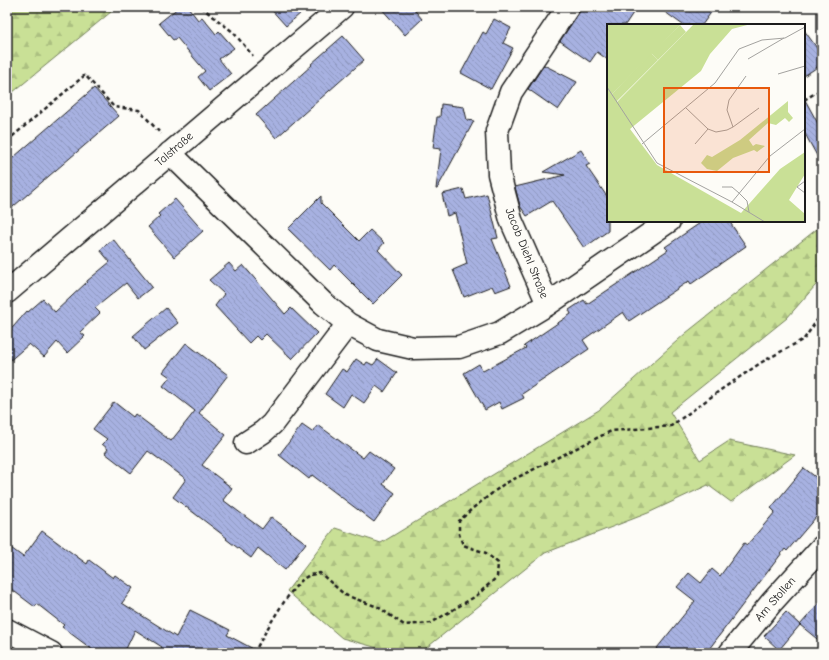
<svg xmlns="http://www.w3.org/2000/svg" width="829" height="660" font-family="'Comic Neue',sans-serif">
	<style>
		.forest { fill: url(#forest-firs); stroke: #727e59 }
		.building { fill: url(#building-back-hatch); stroke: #1c1c1c }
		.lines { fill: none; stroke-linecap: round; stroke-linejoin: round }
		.minor-casing { stroke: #1c1c1c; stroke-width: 25 }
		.path { stroke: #1c1c1c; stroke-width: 2.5; stroke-dasharray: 4 3; stroke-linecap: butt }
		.minor { stroke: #fdfcf7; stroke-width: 22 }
		.labels { text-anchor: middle; stroke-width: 3; stroke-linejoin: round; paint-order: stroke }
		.street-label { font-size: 12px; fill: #1c1c1c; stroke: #fdfcf7 }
		.inset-road { fill: none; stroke: #a3a29f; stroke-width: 1 }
		.view { fill: #e8590c; fill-opacity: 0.15; stroke: #e8590c; stroke-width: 2 }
		.inset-edge { fill: none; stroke: #1c1c1c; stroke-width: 2 }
	</style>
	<defs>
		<pattern id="forest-firs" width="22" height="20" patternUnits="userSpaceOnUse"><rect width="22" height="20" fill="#c9e096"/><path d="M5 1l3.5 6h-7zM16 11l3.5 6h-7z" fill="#acc081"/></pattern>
		<pattern id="building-back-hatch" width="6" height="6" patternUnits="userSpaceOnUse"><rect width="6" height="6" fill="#a7b1e1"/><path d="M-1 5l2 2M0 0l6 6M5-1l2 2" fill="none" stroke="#8f98c0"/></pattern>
	</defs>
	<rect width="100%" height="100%" fill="#fdfcf7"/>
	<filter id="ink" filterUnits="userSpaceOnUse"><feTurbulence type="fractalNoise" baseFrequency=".025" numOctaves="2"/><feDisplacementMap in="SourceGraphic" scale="8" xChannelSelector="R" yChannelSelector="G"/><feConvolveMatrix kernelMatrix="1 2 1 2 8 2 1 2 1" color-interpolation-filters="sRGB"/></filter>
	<g filter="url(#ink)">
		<path class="forest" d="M7,7H117L7,97Z
			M822,225V278L787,318L670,412L700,460L729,441L795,455L731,502L708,485L648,513L545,553L420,653H396L342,638L287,591L335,528L381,543L599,410L686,333Z"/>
		<path class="building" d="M179,7H188L198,20L202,17L216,34L219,31L234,48L219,59L231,74L209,91L198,77L205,71L177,38L173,40L159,23Z
			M269,7H308L286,26Z
			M380,7H412L422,19L405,35Z
			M583,7H637L625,25H608V60L597,52L590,62L560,41Z
			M658,7H715L702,25H683Z
			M494,19L511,28L503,43L513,48L491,89L461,73L483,32L486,34Z
			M804,30L822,55V64L804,76Z
			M343,36L364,60L276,138L256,115L312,65L311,64Z
			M544,65L577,82L558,110L528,89Z
			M94,88L119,116L7,212V163Z
			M804,98L822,131V165L804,132Z
			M441,104L464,107L467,120L474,121L437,189H436L441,149L433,148L437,117H440Z
			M581,150L590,164L586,166L608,198V231L584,248L552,201L527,216L520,206L515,187L565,175L543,172Z
			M463,189L466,199L487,194L498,238L492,239L511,286L495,292L492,286L464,297L453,270L467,264L455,213L447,216L442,194Z
			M321,196V203L359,241L370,230L384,243L378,250L402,275L373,304L334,265L330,270L288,229Z
			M175,199L203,231L174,257L148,227L160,216L158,214Z
			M703,221H729L746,246L691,284L689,281L629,321L623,312L583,340L589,349L522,394L524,398L502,409L499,402L485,410L464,373L479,364L483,371L526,348L524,346L571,314L569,310L584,300L587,304L668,250L665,247Z
			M113,239L152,287L138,298L126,283L95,308L100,313L80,332L85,336L67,353L57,342L44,357L29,344L7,363V334L27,311L28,312L43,299L55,312L87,282V281L110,262L100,250Z
			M229,263L236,271L243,265L285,314L291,308L317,333L292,359L266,334L260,340L256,336L249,343L215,306L224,294L209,280Z
			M166,308L178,323L144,350L133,336Z
			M186,343L228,375L199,413L226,435L202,465L232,488L223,500L262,529L271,517L306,543L285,570L258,548L251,558L226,539L227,538L173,497L186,479L170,467L148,451L131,473L105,453L108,449L102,444L107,439L93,429L114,402L133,417L135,414L171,441L195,411L163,386L170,377L163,372Z
			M356,359L365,365L367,362L373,365L378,359L397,373L384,392L376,386L364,403L351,394L343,407L325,394L342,369L347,372Z
			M302,425L312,432L318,425L363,458L369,451L394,469L383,484L395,493L374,522L312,475L309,479L279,455Z
			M804,468L822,482V510L787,551L785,549L706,653H653L695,601L677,587L689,573L701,583L712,569L720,576L744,543L747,545L775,512L771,508Z
			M42,531L87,564L89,560L113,578L115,575L133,588L122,603L176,637L190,610L230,630L227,635L261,653H159L162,647L135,630L124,653H97L62,627L64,625L37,604L35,607L7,586V545L23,557Z
			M822,600V643L800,625Z
			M786,612L800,625L779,650L764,636Z"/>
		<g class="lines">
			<g class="minor-casing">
				<path id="minor" d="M170,153L323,303L348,324L378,340L413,348L459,347L500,333L548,304L511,220L499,174L497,131L511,92L568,7
					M7,292L342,7
					M548,304L669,221
					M246,443L263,432L272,424L348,324
					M7,630L51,653
					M730,653L772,602L822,547"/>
			</g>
			<path class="path" d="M201,7L233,32L253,56
				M804,100L822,89
				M7,141L85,75L114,107L139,110L161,134
				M254,653C263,636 291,584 308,576C311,574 316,574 320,573L345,595L378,607L404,625L431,623L476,596L497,577L498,563L486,553L463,545L459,534V521L473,508L504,484L611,431L671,426L722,389L762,362L804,339L822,313"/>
			<use href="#minor" class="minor"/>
		</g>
	</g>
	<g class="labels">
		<g class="street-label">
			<text transform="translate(174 149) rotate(-41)" y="4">Talstraße</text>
			<text transform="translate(527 253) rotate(68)" y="4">Jacob Diehl Straße</text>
			<text transform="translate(775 599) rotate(-49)" y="4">Am Stollen</text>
		</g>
	</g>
	<g transform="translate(607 24)">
		<rect width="198" height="198" fill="#fdfcf7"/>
		<path d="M44,29L51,36L9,78L5,70Z" fill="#c9e096"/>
		<path d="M0,0H74L5,70L10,78L87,0H144L125,5L103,30L94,47L23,105L50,141L134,189L173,145L198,128V150L182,176L198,190V198H0ZM181,77V88L186,94L182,98L178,94L169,101L161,99L142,116L146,122L149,120L158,122L150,128L147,126L126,134L110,147L100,145L94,139L100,131L105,133L133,116Z" fill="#c9e096"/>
		<path d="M73,1L79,8L51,36L44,29Z" fill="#c9e096"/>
		<path class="inset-road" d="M141,35L177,14M171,50L198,42M0,63L50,139L125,178L158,198M79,84L101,105L109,108L120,106L126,103L120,86L122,76L139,52M126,103L152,84M35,120L108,59L132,25L155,16L178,14L198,3M88,120L101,105M198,157L190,163L198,169M115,163H125L132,169M132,169L140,177L142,188M125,178L163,132L198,105"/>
		<path class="view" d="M57,64H162V148H57Z"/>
		<rect width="198" height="198" class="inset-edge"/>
	</g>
	<rect width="829" height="660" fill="none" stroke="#fdfcf7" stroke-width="24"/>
	<rect x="12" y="12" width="805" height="636" fill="none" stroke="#1c1c1c" stroke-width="1.5" filter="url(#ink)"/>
</svg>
